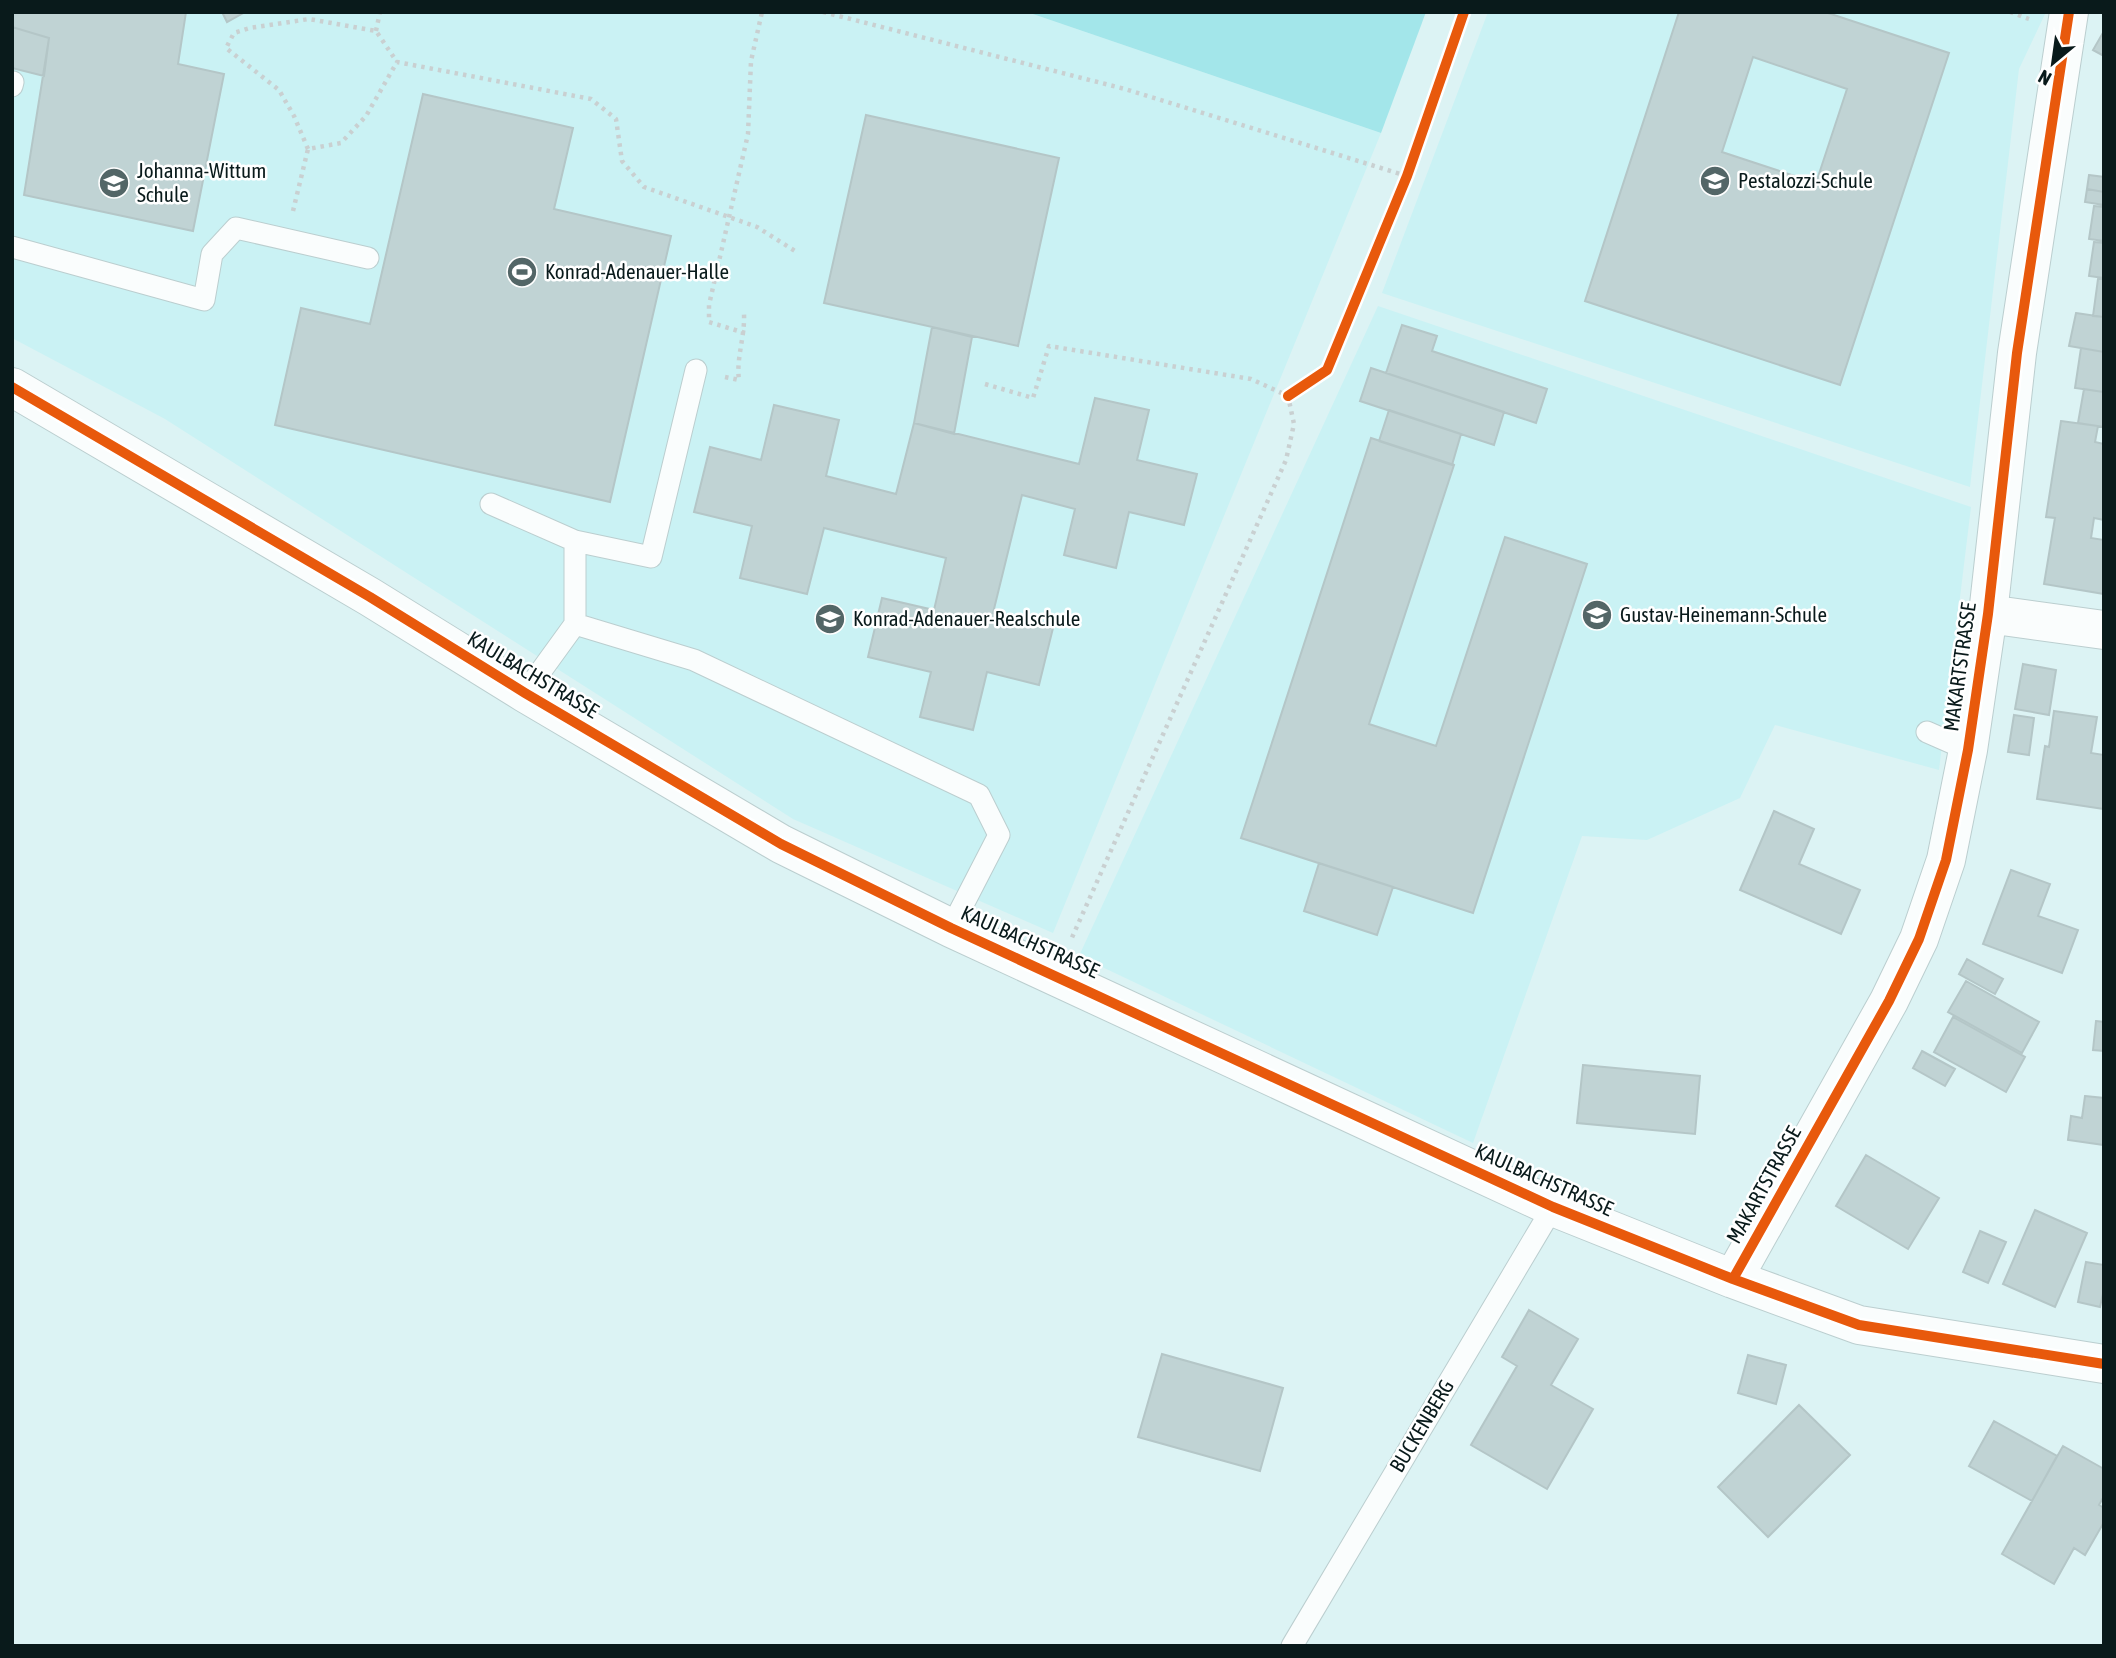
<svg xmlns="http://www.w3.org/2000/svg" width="2116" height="1658" font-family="'Asap Condensed',sans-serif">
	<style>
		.built { fill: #caf2f4 }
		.green { fill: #a3e6ea }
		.building { fill: #c0d3d4; stroke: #b4c6c7; stroke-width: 2; fill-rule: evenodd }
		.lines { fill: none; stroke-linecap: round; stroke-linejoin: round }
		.service-casing { stroke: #bbcecf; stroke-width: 23 }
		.minor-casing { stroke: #bbcecf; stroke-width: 40 }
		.path { stroke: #c9d0d1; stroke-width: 4.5; stroke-dasharray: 3.5 5; stroke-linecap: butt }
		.service { stroke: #fafdfd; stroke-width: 21 }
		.minor { stroke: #fafdfd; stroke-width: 38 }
		.cycleway-casing { stroke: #fff; stroke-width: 15 }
		.cycleway { stroke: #e8590c; stroke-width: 10 }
		.labels { text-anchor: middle; stroke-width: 5; stroke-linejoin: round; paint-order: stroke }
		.poi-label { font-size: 21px; fill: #091a1b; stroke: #fff; text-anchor: start }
		.street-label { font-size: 21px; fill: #091a1b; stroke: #fff }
	</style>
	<rect width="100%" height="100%" fill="#dcf3f4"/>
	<path class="built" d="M12,12H1027L1381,133L1053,933L793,819L165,419L12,338Z
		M1488,12H2046L2019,69L1970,487L1382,293Z
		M1378,306L1971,507L1939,770L1775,725L1740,798L1647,840L1582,836L1473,1143L1079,956Z"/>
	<path class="green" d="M1027,12H1426L1381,133Z"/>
	<path class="building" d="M12,12H186L178,64L224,74L193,231L24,195L49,38L12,27Z
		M222,12H245L227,22Z
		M1679,12H1825L1949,53L1840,385L1585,301ZM1753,57L1847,89L1816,183L1722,152Z
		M12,27L49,38L44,76L12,68Z
		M2104,31V56L2093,50Z
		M423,94L573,128L554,209L671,236L610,502L275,425L301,308L370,324Z
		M866,115L1059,158L1018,346L824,303Z
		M2089,175L2104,177V192L2087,189Z
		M2087,189L2104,192V205L2085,202Z
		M2094,206L2104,207V241L2089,239Z
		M2094,242L2104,243V278L2089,276Z
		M2098,279H2104V317L2093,316Z
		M2076,313L2104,317V352L2069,346Z
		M1402,325L1437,336L1432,351L1547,389L1536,423L1386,373Z
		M932,327L972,337L954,434L914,423Z
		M2081,348L2104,352V392L2075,388Z
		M1371,368L1504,412L1494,445L1360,401Z
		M2084,389L2104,392V427L2078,423Z
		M1095,398L1149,410L1137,460L1197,474L1184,525L1129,512L1116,568L1064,555L1075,509L1022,495L993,613L1053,628L1039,685L987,672L973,730L920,717L931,672L868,657L882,598L934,610L946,558L824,528L807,594L740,578L752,526L694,512L710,447L761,460L774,405L839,420L826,476L896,494L914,423L1079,464Z
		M1389,410L1461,434L1452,465L1379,441Z
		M2061,421L2098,426L2095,442L2104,444V520L2094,518L2091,538L2104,540V594L2044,584L2055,518L2046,517Z
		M1371,438L1454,465L1369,724L1436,746L1505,537L1587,564L1473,913L1241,838Z
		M2023,664L2056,670L2049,715L2015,709Z
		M2054,711L2097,717L2091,753L2104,755V809L2037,799L2045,746L2049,747Z
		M2014,715L2034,718L2029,755L2008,752Z
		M1774,811L1814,829L1799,864L1860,890L1841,934L1740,890Z
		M1319,863L1393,887L1377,935L1304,911Z
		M2011,870L2050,884L2038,916L2078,930L2062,973L1983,944Z
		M1967,959L2003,979L1995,994L1959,974Z
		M1966,981L2039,1022L2022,1053L1948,1012Z
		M1953,1017L2025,1057L2006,1092L1934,1052Z
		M2096,1021L2104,1022V1051L2093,1050Z
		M1922,1051L1955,1069L1945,1086L1913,1068Z
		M1583,1065L1700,1076L1695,1134L1577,1123Z
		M2085,1096L2104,1098V1145L2068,1140L2071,1116L2082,1118Z
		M1866,1155L1939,1198L1908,1249L1836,1206Z
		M2035,1210L2087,1233L2055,1307L2003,1284Z
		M1980,1231L2006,1242L1988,1283L1963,1272Z
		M2086,1262L2104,1265V1289L2100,1307L2078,1302Z
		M1529,1310L1578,1339L1551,1385L1593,1409L1547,1489L1471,1445L1517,1366L1502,1357Z
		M1162,1354L1283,1388L1260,1471L1138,1437Z
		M1748,1355L1786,1365L1776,1404L1738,1393Z
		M1799,1405L1850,1455L1768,1537L1718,1487Z
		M1994,1421L2057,1456L2032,1501L1969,1466Z
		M2063,1446L2104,1469V1496L2099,1505L2104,1508V1522L2085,1555L2074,1548L2054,1584L2002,1554Z"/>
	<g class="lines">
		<g class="service-casing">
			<path id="service" d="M12,86L13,82
				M12,247L204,300L212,254L236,228L368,258
				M491,504L575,541
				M575,624L694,660L979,795L999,835L951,928
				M525,693L575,624V541L651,557L696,370
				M1927,732L1968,750
				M1292,1646L1553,1207"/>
		</g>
		<g class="minor-casing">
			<path id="minor" d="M12,387L370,597L525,693L781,844L951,928L1553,1207L1733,1279L1859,1325L2104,1364
				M1988,614L2104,630
				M1733,1279L1889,1001L1919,939L1946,860L1968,750L1988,614L2017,353L2069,12"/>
		</g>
		<path class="path" d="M823,12L1125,89L1407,176
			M2010,12L2029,19
			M376,31L380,12
			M308,149L294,116L279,90L226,48L234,33L250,28L309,19L376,31L397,62
			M293,211L308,149L341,143L366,116L397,62L591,99L616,119L622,161L644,187L757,227L795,251
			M745,333L709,322V305L748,134L751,61L762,12
			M725,377L739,380C736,358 745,337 744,314
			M985,384L1033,398L1049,346L1251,379L1288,396L1294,424L1286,460L1070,942"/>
		<use href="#service" class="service"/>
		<use href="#minor" class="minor"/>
		<g class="cycleway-casing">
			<path id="cycleway" d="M12,387L370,597L525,693L781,844L951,928L1553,1207L1733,1279L1859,1325L2104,1364
				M1288,396L1327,370L1407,176L1464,12
				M1733,1279L1889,1001L1919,939L1946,860L1968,750L1988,614L2017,353L2069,12"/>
		</g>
		<use href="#cycleway" class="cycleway"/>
	</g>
	<defs>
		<g id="school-disc" transform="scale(1.575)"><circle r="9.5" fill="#536667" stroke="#fff"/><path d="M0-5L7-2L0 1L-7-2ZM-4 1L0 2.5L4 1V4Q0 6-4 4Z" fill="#fff"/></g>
		<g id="stadium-disc" transform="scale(1.575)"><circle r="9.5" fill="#536667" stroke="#fff"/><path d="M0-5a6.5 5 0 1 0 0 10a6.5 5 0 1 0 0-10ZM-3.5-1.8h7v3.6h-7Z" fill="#fff"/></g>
	</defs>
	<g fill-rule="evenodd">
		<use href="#school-disc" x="1715" y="181"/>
		<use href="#school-disc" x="114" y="183"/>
		<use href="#stadium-disc" x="522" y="272"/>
		<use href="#school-disc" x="1597" y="615"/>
		<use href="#school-disc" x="830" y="619"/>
	</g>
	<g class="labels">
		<g class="poi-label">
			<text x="137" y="178">Johanna-Wittum<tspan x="137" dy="24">Schule</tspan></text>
			<text x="1738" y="188">Pestalozzi-Schule</text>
			<text x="545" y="279">Konrad-Adenauer-Halle</text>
			<text x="1620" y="622">Gustav-Heinemann-Schule</text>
			<text x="853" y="626">Konrad-Adenauer-Realschule</text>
		</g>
		<g class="street-label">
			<text transform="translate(1960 667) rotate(-82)" y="7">MAKARTSTRASSE</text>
			<text transform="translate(533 675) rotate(31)" y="7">KAULBACHSTRASSE</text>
			<text transform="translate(1030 942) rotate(24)" y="7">KAULBACHSTRASSE</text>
			<text transform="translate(1544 1180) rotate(24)" y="7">KAULBACHSTRASSE</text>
			<text transform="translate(1764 1185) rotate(-61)" y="7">MAKARTSTRASSE</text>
			<text transform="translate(1422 1426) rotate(-59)" y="7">BUCKENBERG</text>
		</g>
	</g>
	<rect width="2116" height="1658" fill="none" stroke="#091a1b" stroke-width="28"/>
	<g transform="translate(2053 63) rotate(209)" stroke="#ffffff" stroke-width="5" paint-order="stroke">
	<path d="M0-5L12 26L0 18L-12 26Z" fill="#091a1b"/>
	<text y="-10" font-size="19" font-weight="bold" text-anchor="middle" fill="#091a1b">N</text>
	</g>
</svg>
